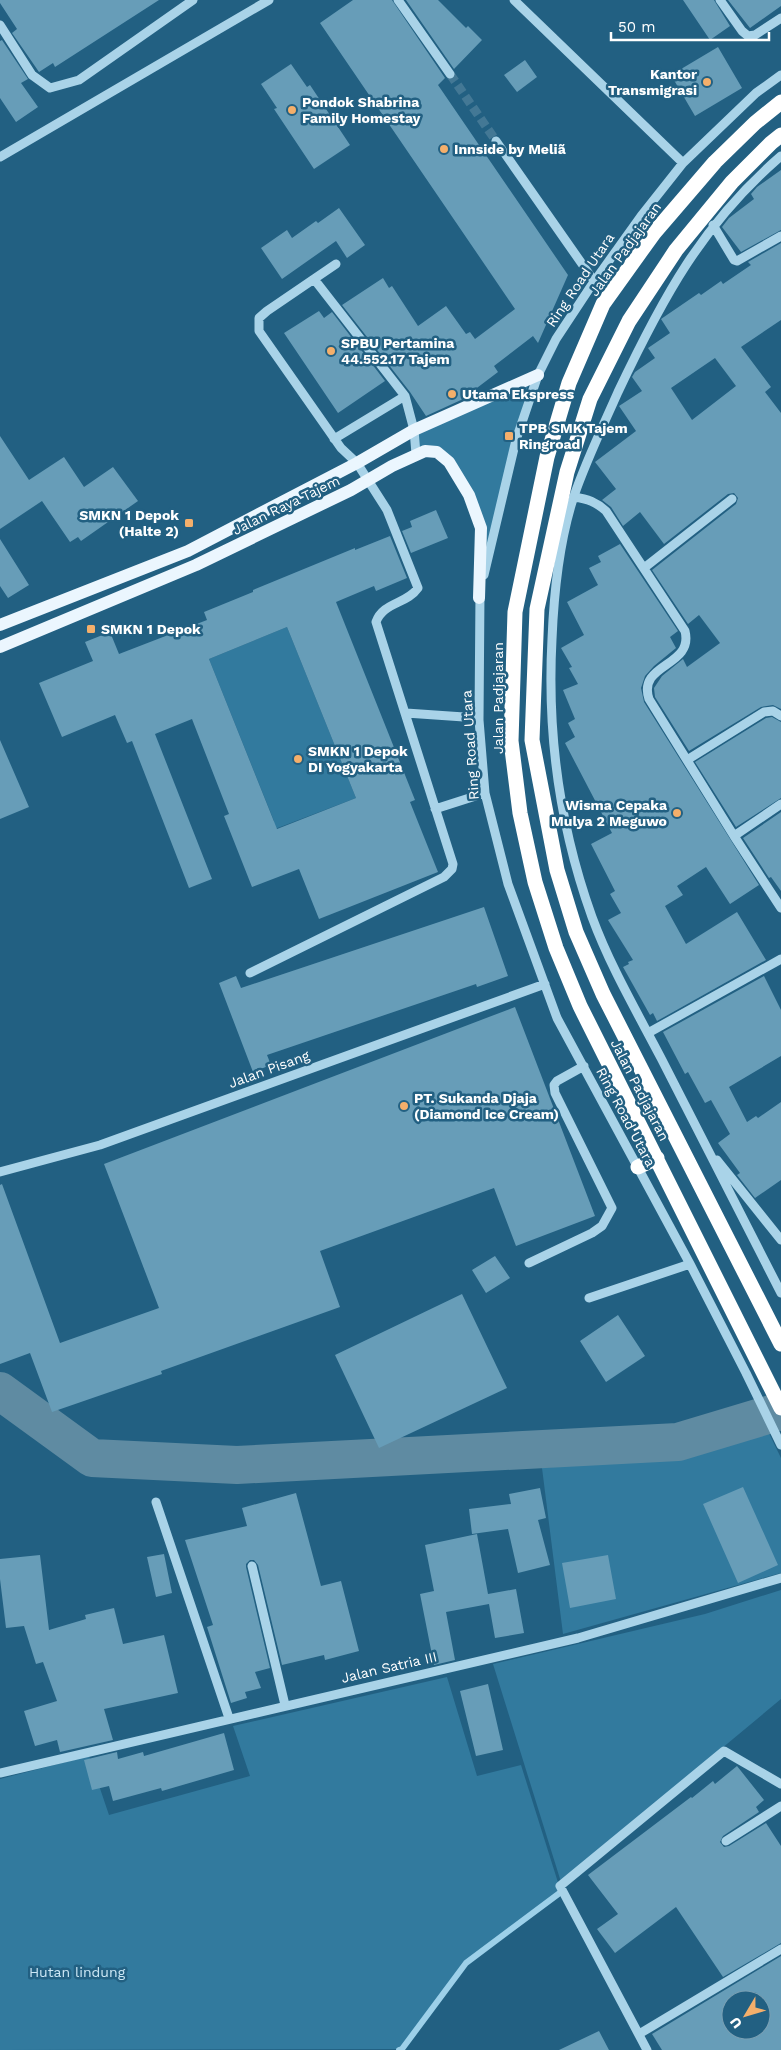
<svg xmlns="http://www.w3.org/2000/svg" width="781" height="2050" font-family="'Work Sans',sans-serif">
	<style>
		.green { fill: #327a9e }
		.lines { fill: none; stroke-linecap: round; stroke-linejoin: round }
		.stream { stroke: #9dd0e9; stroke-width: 6 }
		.river { stroke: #5f8ba2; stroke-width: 38 }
		.building { fill: #679db8; fill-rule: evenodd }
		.minor-tunnel { stroke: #437895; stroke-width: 9; stroke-dasharray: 9 4.5; stroke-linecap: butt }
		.minor { stroke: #a9d3e8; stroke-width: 9 }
		.major { stroke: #ebf6fe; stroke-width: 12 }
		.highway { stroke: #fff; stroke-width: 15 }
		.poi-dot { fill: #f4af6b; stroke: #226082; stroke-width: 2 }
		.labels { text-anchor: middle; stroke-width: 5; stroke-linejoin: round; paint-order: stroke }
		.poi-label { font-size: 14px; font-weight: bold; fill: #fff; stroke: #226082; text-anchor: start }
		.street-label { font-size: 14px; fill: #fff; stroke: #226082 }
		.park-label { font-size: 14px; fill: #cde8f6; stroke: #226082 }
	</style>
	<rect width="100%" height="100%" fill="#226082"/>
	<path class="green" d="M528,385L482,574L485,527L453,460L419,448L418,432Z
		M287,627L356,798L241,842L274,821L209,659Z
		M763,1421L781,1458V1573L563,1634L542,1468L676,1455Z
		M781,1590V1699L561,1882L493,1664L705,1614Z
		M447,1677L477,1776L521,1765L561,1892L466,1963L402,2049L0,2050V1779L89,1756L109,1815L250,1776L233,1726Z"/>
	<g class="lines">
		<path class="stream" d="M399,2050L402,2049L466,1963L561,1892"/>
		<path class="river" d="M0,1391L92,1458L237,1465L678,1442L781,1411"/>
	</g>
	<path class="building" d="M0,0H159L55,67L53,63L39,72L12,33L17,29L0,3Z
		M353,0H392L445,78L438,85L568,275L538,343L533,336L494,366L498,372L461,400L426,416L410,392L342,305L383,278L389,288L392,286L418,326L446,306L466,334L470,332L475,339L515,309L320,23Z
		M406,0H438L466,28L468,26L482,40L454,69Z
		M683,0H714L730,26L710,40Z
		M728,0H781V6L750,28Z
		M2,40L28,79L21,83L38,107L16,122L0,98V41Z
		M718,47L742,88L695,116L671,75Z
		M525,60L537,77L517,92L504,75Z
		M291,64L307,87L310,85L350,145L314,169L274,109L277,108L261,84Z
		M781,170V230L741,252L722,227L729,218L754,199L751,194L757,187Z
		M339,208L365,245L347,258L336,241L282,279L261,248L287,230L292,238L316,221L318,223Z
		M781,243V320L741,347L771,387L765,392L781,413V709L773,705L761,707L689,751L655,697L654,688L662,676L683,659L687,667L720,643L699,615L688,624L652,570L736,504L738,498L734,493L728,494L664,544L640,512L623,526L611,507L602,500L616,489L595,462L636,431L619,406L642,391L632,377L635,372L655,358L648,348L670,333L661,319L699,293L701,295L721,281L723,284L751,265L748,262ZM715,358L736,386L692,420L671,388Z
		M319,311L324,318L332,312L385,381L338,413L284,333Z
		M0,436L29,480L64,457L84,487L113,467L138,501L81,541L78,537L70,542L42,501L0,529Z
		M436,510L448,538L411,553L402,531L412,527L410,521Z
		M390,536L407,578L376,591L374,586L336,602L415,800L410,802L438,872L319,919L299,869L252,887L224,816L229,814L192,719L155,734L212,879L189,888L132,741L127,743L115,715L62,737L39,683L93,661L85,642L110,632L119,654L207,620L204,612L253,592V590L355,548V550ZM287,627L356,798L277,829L209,659Z
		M0,539L29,585L8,598L0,586Z
		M620,544L678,631L670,637L676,648L654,666L645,676L641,688L644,702L759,885L730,904L706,867L677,886L683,895L665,906L686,944L737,912L766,960L657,1021L653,1013L650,1015L623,967L629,964L628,962L633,960L608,920L621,913L610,894L615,891L591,844L612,833L565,743L575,737L568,723L575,719L563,690L578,684L569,668L572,667L561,648L584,635L567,602L598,585L589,568L601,562L598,556Z
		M772,717L781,722V798L736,827L695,762L766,718Z
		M0,740L29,807L0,819Z
		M781,812V891L771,877L769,878L743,838Z
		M484,907L508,976L477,987L476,984L267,1055L271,1065L253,1072L219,983L236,976L241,988Z
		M764,976L781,1010V1056L729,1087L747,1122L756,1116L758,1118L781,1102V1180L755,1198L737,1175L740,1173L718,1143L730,1134L711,1100L705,1103L688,1072L685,1074L663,1032Z
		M515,1007L595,1216L516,1246L494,1188L320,1251L340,1307L161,1371L162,1374L52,1412L30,1353L0,1364V1185L2,1184L60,1343L159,1308L104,1164Z
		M495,1256L510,1278L486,1293L472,1270Z
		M462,1294L507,1388L379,1448L335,1355Z
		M618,1315L645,1356L606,1382L580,1341Z
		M743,1487L778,1565L738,1583L703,1504Z
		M540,1488L546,1518L538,1520L550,1565L518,1573L508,1529L472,1534L469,1509L511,1504L509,1494Z
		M296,1493L321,1586L341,1581L359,1651L325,1660L324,1655L282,1665L258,1565L254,1560H250L246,1564V1567L270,1668L255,1672L261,1688L245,1692L247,1698L231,1703L207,1627L213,1625L185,1540L247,1526L242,1508Z
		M477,1534L488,1594L516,1589L524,1633L495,1638L489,1604L446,1612L455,1660L434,1665L420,1594L434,1591L425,1545Z
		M164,1554L172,1593L156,1597L147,1557Z
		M40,1555L49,1630L86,1619L85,1615L114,1608L123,1644L164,1635L178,1693L104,1709L113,1740L60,1752L57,1740L35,1746L24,1711L57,1701L43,1662L36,1664L24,1626L6,1628L0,1579V1559Z
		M608,1555L616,1599L570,1608L562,1563Z
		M488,1684L503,1750L476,1756L460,1691Z
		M224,1733L234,1770L162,1791L161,1788L113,1801L109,1786L92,1790L84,1760L117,1752L118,1759L143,1752L144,1756Z
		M737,1766L764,1800L756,1807L759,1812L723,1836L720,1842L724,1847L729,1846L766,1823L781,1846V1943L723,1977L676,1907L615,1953L597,1929L618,1914L588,1875L691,1797L692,1798L713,1781L715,1784Z
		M781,1956V2050H662L652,2034ZM731,2000H761V2030H731Z
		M599,2031L609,2050H559Z"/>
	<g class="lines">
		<path class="minor-tunnel" d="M450,74L496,141"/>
		<path class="minor" d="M398,0L450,74
			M514,0L683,163
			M720,0L742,31L748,36L755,35L781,18
			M0,25L32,75L50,88L79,80L193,0
			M496,141L594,281
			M781,156C702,224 662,299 618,392C603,426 586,461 574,496C559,541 554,591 552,639C547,733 560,828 592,917C610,966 637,1012 661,1058C701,1137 741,1215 781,1293
			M0,157L269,0
			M713,225L734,260L737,261L781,236
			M314,279L405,396L414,430L416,454
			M334,439L405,396
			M574,497C588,499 596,502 606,511L685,631C694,667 637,663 649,699L734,836L781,908
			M644,568L732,499
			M484,575L516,440L538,375L556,339L591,286L641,216L683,163L756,93L781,75
			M480,593L479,720L485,793L508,884L557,1018L690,1264L746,1373L781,1445
			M406,713L464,717L479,720
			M687,760L764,712L773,711L781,716
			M435,809L485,793
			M734,836L781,804
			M250,973L444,877L452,869L453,864L376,622C383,602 407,604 418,588L387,510L357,463L341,448L259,331V318L267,311L336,264
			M648,1033L781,959
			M717,1160L781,1240
			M0,1172L100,1145L545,984
			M529,1263L592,1233L602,1226L612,1208L555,1093L554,1085L557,1081L584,1066
			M589,1298L690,1264
			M156,1502L229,1718
			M252,1566L285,1705
			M0,1773L578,1638L781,1578
			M726,1841L781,1806
			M639,2034L781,1949
			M647,2050L560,1886L724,1751L781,1784"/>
		<path class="major" d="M0,625L188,551L357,463L414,430L538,375
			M0,647L196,565L351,490L392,466L425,451L437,452L449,462L469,495L481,528L479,598"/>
		<path class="highway" d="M781,102L755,123L715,162L654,233L603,304L569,383L547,457L515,612L511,741L520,813L535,882L556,948L580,1006L781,1408
			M781,135L771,143L732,182L676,250L629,321L590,399L567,472L537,609L532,740L557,870L576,932L603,994L781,1344
			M638,1167L657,1158"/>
	</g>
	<g class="poi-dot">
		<circle cx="707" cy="82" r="5"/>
		<circle cx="292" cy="110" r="5"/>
		<circle cx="444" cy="149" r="5"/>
		<circle cx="331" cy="351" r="5"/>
		<circle cx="452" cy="394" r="5"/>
		<rect x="504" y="431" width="10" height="10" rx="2.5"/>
		<rect x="184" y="518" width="10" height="10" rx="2.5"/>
		<rect x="86" y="624" width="10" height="10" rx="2.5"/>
		<circle cx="298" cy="759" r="5"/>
		<circle cx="677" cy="813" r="5"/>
		<circle cx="404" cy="1106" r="5"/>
	</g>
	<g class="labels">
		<g class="poi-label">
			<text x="697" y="79" text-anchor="end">Kantor<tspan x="697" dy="16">Transmigrasi</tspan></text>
			<text x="302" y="107">Pondok Shabrina<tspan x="302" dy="16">Family Homestay</tspan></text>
			<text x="454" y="154">Innside by Meliã</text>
			<text x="341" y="348">SPBU Pertamina<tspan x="341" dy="16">44.552.17 Tajem</tspan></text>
			<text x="462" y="399">Utama Ekspress</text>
			<text x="519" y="433">TPB SMK Tajem<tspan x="519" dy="16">Ringroad</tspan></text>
			<text x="179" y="520" text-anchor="end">SMKN 1 Depok<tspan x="179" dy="16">(Halte 2)</tspan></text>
			<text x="101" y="634">SMKN 1 Depok</text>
			<text x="308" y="756">SMKN 1 Depok<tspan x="308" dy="16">DI Yogyakarta</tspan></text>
			<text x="667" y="810" text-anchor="end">Wisma Cepaka<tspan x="667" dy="16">Mulya 2 Meguwo</tspan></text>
			<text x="414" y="1103">PT. Sukanda Djaja<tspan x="414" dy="16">(Diamond Ice Cream)</tspan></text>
		</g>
		<g class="street-label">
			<text transform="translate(625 249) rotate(-54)" y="5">Jalan Padjajaran</text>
			<text transform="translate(580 280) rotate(-56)" y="5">Ring Road Utara</text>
			<text transform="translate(286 505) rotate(-26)" y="5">Jalan Raya Tajem</text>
			<text transform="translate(498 698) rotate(-90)" y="5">Jalan Padjajaran</text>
			<text transform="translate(470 745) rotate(-94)" y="5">Ring Road Utara</text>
			<text transform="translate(269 1069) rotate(-20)" y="5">Jalan Pisang</text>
			<text transform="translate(640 1090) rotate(63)" y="5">Jalan Padjajaran</text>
			<text transform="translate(626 1117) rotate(62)" y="5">Ring Road Utara</text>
			<text transform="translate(389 1667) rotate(-13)" y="5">Jalan Satria III</text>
		</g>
		<g class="park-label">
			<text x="77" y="1977">Hutan lindung</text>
		</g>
	</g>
	<g transform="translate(746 2015) rotate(232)"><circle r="24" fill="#226082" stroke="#7aa0b4"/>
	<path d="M0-4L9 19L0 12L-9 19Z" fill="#f4af6b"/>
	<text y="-8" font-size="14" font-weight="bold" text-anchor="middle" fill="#ffffff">U</text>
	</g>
	<path d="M611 32v8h158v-8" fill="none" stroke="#ffffff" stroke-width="2.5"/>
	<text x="618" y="32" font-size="15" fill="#ffffff" stroke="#226082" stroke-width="4" paint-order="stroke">50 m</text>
</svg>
